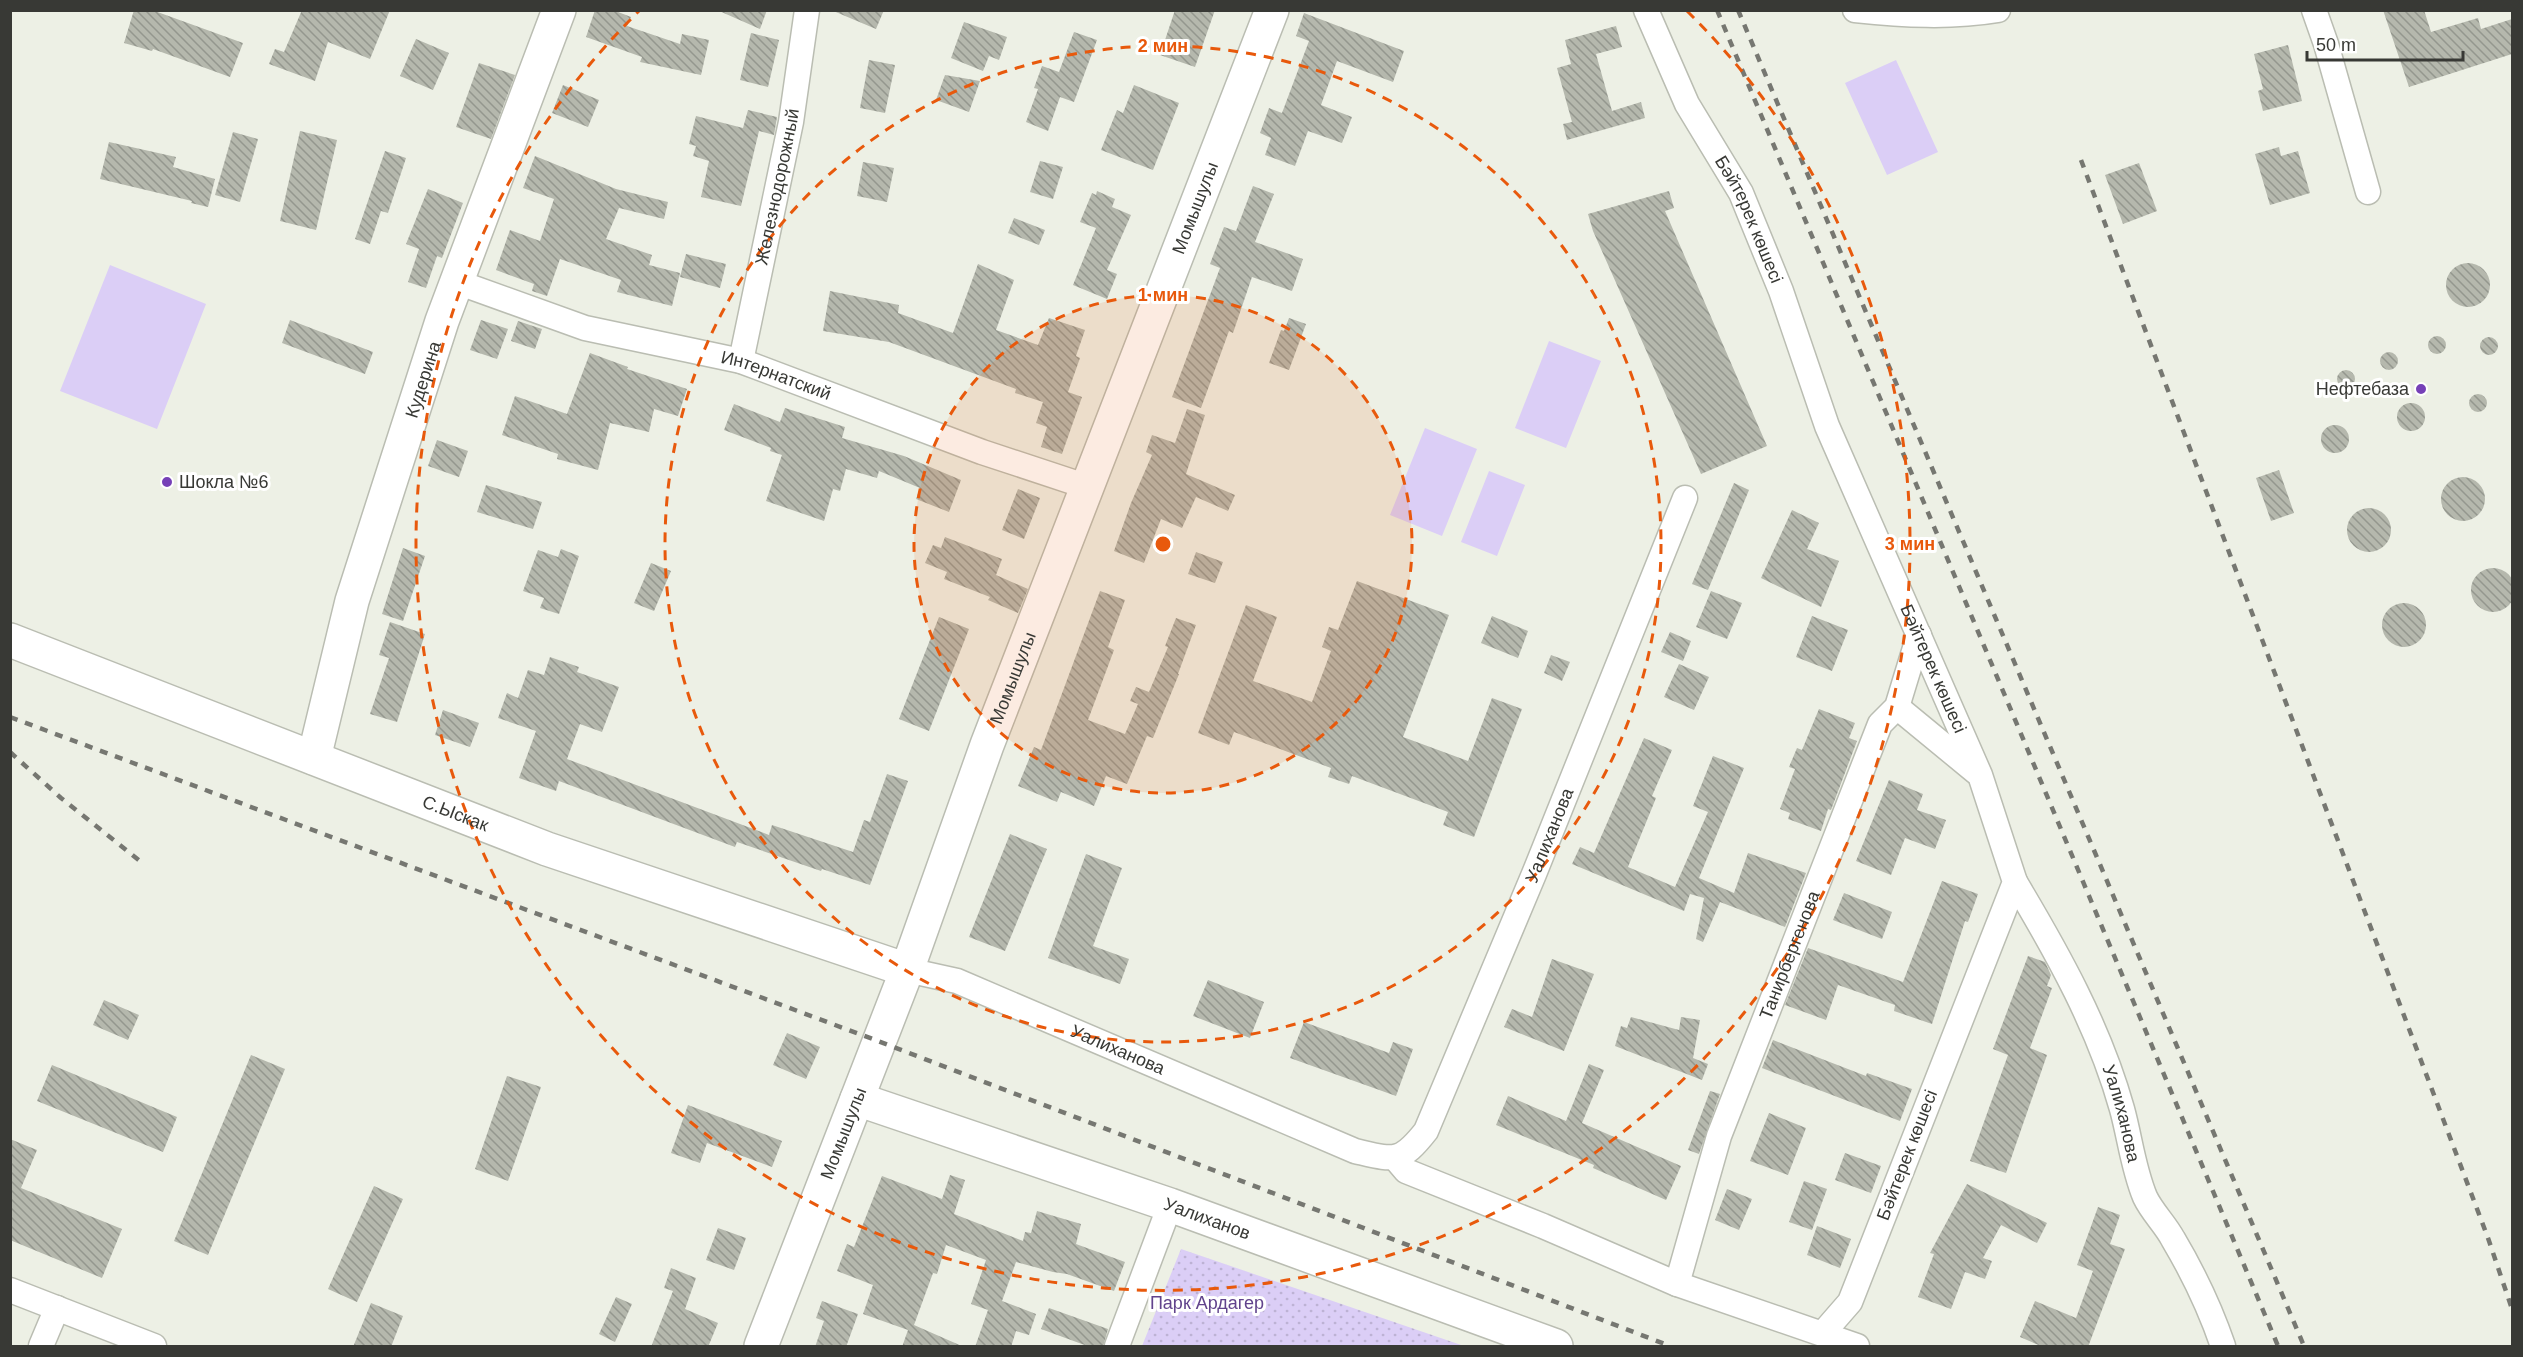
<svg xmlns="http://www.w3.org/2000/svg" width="2523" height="1357" font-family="Helvetica,sans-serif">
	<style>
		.grass { fill: url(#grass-dots) }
		.garden { fill: #dbcef6 }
		.building { fill: url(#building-back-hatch) }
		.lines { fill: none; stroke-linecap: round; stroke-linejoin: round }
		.street-casing { stroke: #babdb2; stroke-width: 27 }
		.secondary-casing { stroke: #babdb2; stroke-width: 36 }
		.street { stroke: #fff; stroke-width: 24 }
		.secondary { stroke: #fff; stroke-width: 33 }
		.rail { stroke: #767771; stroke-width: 4.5; stroke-dasharray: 8 8; stroke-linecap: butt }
		.ring { fill: none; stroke: #e8590c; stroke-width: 3; stroke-dasharray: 10 8 }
		.poi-dot { fill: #7640b7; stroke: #fff; stroke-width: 2 }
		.labels { text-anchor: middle; stroke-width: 6; stroke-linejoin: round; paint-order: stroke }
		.street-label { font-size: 18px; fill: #383935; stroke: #fff }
		.poi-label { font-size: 18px; fill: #383935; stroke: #fff; text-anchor: end }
		.park-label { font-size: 18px; fill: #61438c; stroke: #fff }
		.centre { fill: #e8590c; stroke: #fff; stroke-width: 3 }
		.ring-label { font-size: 18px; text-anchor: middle; font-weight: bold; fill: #e8590c; stroke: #fff; stroke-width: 6; stroke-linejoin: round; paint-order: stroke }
	</style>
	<defs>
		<pattern id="grass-dots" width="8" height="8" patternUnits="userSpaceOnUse" patternTransform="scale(1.5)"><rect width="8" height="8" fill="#dbcef6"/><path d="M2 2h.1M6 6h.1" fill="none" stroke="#bdb2d4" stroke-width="1.8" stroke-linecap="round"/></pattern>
		<pattern id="building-back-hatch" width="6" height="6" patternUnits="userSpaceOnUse" patternTransform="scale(1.5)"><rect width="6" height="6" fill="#b5b8ad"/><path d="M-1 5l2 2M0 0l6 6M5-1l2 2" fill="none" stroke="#94978e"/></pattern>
	</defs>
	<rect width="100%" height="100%" fill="#edf0e5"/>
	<path class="grass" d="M1181,1249L1464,1346H1142Z"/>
	<path class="garden" d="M1896,60L1938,152L1887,175L1845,83Z
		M110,265L206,304L157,429L60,391Z
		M1549,341L1601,361L1566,448L1515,428Z
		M1425,428L1477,449L1442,536L1390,515Z
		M1489,471L1525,485L1497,556L1461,542Z"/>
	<path class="building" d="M134,10H152L243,43L230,77L153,49L152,51L124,43Z
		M302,10H390L370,59L328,42L315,81L269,64L275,49L284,52Z
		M595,10H613L631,17L627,26L680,44L682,34L709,40L701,75L640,62L642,57L586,37Z
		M717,10H767L760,29Z
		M831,10H884L876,29Z
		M1175,10H1215L1195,67L1160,55Z
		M2383,10H2424L2431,32L2478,18L2481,29L2512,19V54L2409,87Z
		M1304,13L1404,51L1393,82L1337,61L1321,105L1352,117L1342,143L1308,131L1295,166L1265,155L1271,138L1260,133L1269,108L1282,113L1309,41L1296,36Z
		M964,22L1007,37L999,60L989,56L983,71L951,58Z
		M1616,26L1622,47L1596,54L1612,111L1641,102L1645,118L1567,140L1563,124L1572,122L1557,68L1571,64L1565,40Z
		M1074,32L1097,40L1074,102L1060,97L1048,131L1026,122L1038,89L1034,88L1042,66L1059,72Z
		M751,33L779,40L768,87L740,80Z
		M416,39L449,53L433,90L400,76Z
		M2288,45L2302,101L2263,111L2258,91L2263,89L2254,54Z
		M869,60L895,65L885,113L860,108Z
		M479,63L515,75L491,139L456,127Z
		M945,75L980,81L969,112L936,100Z
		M563,85L599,100L588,127L552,113Z
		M1134,85L1179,103L1153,170L1101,150L1117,110L1123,113Z
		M748,110L777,117L774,135L759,131L741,206L701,197L709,161L693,156L696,146L689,144L696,116L743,128Z
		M300,131L337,140L316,230L280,221Z
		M233,132L258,139L240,202L215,195Z
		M109,142L176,157L173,167L215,179L208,207L191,203L192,201L100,179Z
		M2279,147L2281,156L2298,151L2310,193L2270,205L2255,154Z
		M385,151L406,158L388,213L381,211L370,244L355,239Z
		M535,156L616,189L668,202L664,219L619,208L606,239L652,255L649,265L680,273L672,306L617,292L621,280L560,259L547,296L532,291L534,284L496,270L510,230L540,241L554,199L523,188Z
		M1040,161L1063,167L1053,199L1030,192Z
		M863,162L894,168L887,202L857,196Z
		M2139,163L2157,211L2123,224L2105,175Z
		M1253,186L1274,194L1255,242L1303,259L1292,291L1252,277L1233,333L1229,331L1201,408L1172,397L1220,268L1210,264L1224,227L1236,231Z
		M428,189L463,203L442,258L437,256L426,288L408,282L419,249L406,244Z
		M1097,191L1115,199L1112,207L1131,215L1107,270L1117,274L1107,299L1073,285L1096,228L1080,222L1092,193L1096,195Z
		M1669,191L1674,208L1665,211L1767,446L1701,474L1593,231L1588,214Z
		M1014,218L1045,230L1039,245L1008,233Z
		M686,254L726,264L720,288L680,277Z
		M2446 285a22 22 0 1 1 44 0a22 22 0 1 1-44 0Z
		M978,264L1014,280L996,330L1038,345L1049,318L1085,330L1076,356L1080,358L1068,392L1082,397L1062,454L1041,447L1047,427L1036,423L1043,402L1015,393L1016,389L889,342L823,331L830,291L899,305L898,313L953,333Z
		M1289,318L1306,324L1289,370L1269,363L1281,330L1284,331Z
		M290,320L373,352L365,374L282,343Z
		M481,320L508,329L497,359L470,350Z
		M518,321L542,329L535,349L511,341Z
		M2428 345a9 9 0 1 1 18 0a9 9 0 1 1-18 0Z
		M2480 346a9 9 0 1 1 18 0a9 9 0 1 1-18 0Z
		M2380 361a9 9 0 1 1 18 0a9 9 0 1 1-18 0Z
		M590,353L628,367L627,369L687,389L678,416L654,409L649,432L610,423L598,470L557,459L558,454L502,435L515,396L567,414Z
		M2337 379a9 9 0 1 1 18 0a9 9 0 1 1-18 0Z
		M2469 403a9 9 0 1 1 18 0a9 9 0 1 1-18 0Z
		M2397 417a14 14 0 1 1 28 0a14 14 0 1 1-28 0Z
		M734,404L780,422L785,408L845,427L842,438L904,456L961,480L949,512L916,499L920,488L879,471L877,478L846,469L840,491L833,489L824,521L766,501L782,455L770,451L771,448L724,430Z
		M1187,409L1205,415L1186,474L1235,495L1228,511L1196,497L1182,528L1161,519L1144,563L1114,551L1131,503L1152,455L1146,452L1152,435L1175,443Z
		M2321 439a14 14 0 1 1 28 0a14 14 0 1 1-28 0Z
		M437,440L468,451L459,477L428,466Z
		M2279,470L2294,513L2271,521L2256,478Z
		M2441 499a22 22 0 1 1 44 0a22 22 0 1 1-44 0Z
		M1734,483L1749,490L1708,590L1692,584Z
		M486,485L542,502L533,529L477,512Z
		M1018,489L1040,498L1024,539L1002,530Z
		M2347 530a22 22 0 1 1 44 0a22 22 0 1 1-44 0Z
		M1792,510L1819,523L1807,549L1839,561L1821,607L1761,578Z
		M945,537L1002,559L996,575L1028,589L1018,613L988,600L990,597L944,579L947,572L925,563L933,545L941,548Z
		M403,548L425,556L403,621L382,614Z
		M561,549L579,556L559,614L540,608L544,598L523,591L538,550L558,557Z
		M1196,552L1223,562L1215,583L1188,574Z
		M651,563L671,571L654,611L634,603Z
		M2471 590a22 22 0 1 1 44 0a22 22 0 1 1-44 0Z
		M1357,581L1449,615L1403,737L1468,761L1492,698L1522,709L1474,837L1443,825L1448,812L1352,776L1349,784L1328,777L1331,768L1234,732L1229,745L1198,733L1246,605L1277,617L1253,681L1312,702L1331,651L1322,647L1329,627L1338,630Z
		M1100,591L1125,600L1108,647L1114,650L1088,720L1125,734L1138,704L1130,701L1136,687L1149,692L1168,647L1165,646L1176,618L1196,625L1178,674H1179L1153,738L1147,736L1127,784L1106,776L1094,806L1061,792L1057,802L1018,786L1034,747L1041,750Z
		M1711,591L1742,603L1727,639L1696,627Z
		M2382 625a22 22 0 1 1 44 0a22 22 0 1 1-44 0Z
		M1492,616L1528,631L1518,658L1481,643Z
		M1812,616L1848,630L1832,671L1796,657Z
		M939,617L969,629L929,731L899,719Z
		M390,622L425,634L397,722L370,714L389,658L379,655Z
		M1670,632L1691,641L1683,661L1661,652Z
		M1551,655L1570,662L1562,681L1544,673Z
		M550,657L579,667L577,672L619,687L602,732L580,724L567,759L769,835L772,825L853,852L864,820L870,822L887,774L908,781L870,885L822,869L821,871L737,842L735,847L559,781L556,791L519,778L536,731L498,718L507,693L518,698L528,670L544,675Z
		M1679,664L1709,677L1694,710L1664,697Z
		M1819,709L1855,723L1849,738L1857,741L1831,810L1828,809L1821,831L1788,819L1790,813L1780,809L1795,769L1789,767L1797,748L1802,750Z
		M443,710L479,723L470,747L435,735Z
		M1644,738L1672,750L1652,796L1656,798L1628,867L1675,887L1708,812L1693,806L1713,756L1744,768L1699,878L1734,893L1748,853L1806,873L1785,927L1720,902L1703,942L1696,939L1704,898L1690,894L1684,911L1572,864L1580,847L1594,853Z
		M1889,780L1923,794L1917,810L1946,820L1935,849L1905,838L1891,875L1856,861Z
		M1010,834L1047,849L1005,951L969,937Z
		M1086,854L1122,868L1093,946L1129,959L1120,984L1048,958Z
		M1942,881L1978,894L1968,922L1965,921L1932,1024L1894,1011L1895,1005L1838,985L1826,1020L1785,1005L1808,948L1903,982Z
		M1844,893L1892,912L1882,939L1833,920Z
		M2028,956L2045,962L2051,975L2047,986L2052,988L2030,1048L2047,1055L2006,1173L1970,1161L2008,1055L1993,1049Z
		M1552,959L1594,974L1564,1051L1504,1027L1512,1009L1532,1017Z
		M1208,980L1264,1002L1250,1038L1193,1016Z
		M104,1000L139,1015L128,1040L93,1025Z
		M1631,1017L1679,1030L1681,1017L1700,1020L1693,1058L1708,1064L1702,1080L1615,1046L1621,1026L1627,1028Z
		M1304,1022L1389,1053L1393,1042L1413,1049L1396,1096L1290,1058Z
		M787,1033L820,1047L806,1079L773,1065Z
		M1773,1040L1866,1076L1867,1073L1912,1089L1900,1121L1762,1068Z
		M251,1055L285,1069L208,1255L174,1241Z
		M1589,1064L1604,1070L1582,1123L1681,1166L1666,1200L1593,1168L1594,1165L1496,1125L1508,1096L1566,1121Z
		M52,1065L177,1117L163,1152L37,1101Z
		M507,1076L541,1087L508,1181L475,1169Z
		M1710,1091L1720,1094L1699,1154L1688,1150Z
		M688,1105L782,1141L772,1167L707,1143L700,1163L671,1153Z
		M1769,1113L1806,1128L1788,1175L1750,1161Z
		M10,1139L37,1150L21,1188L122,1229L102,1278L10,1240Z
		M1845,1153L1881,1166L1871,1193L1835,1180Z
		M950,1175L965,1180L954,1214L1023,1241L1025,1232L1031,1233L1037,1211L1081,1224L1076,1244L1125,1262L1114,1291L1067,1274L1053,1272L1016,1262L1002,1301L1036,1314L1029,1335L1016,1331L1011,1347H975L988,1310L971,1304L986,1260L946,1245L937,1274L933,1273L914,1325L964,1347H902L908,1330L863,1314L873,1285L837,1271L847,1244L854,1247L882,1176L942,1199Z
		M1804,1181L1827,1189L1812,1230L1789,1222Z
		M1967,1184L2047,1223L2037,1243L2001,1225L1983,1258L1992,1261L1985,1279L1965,1272L1951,1309L1918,1297L1934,1254L1930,1253Z
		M374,1186L403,1199L357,1302L328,1289Z
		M1727,1189L1752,1199L1739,1230L1715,1220Z
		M2098,1207L2120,1215L2110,1244L2125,1249L2088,1347H2043L2020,1337L2035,1301L2076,1318L2093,1271L2077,1265Z
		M1817,1226L1851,1239L1840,1268L1807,1255Z
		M718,1228L746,1238L734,1270L706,1260Z
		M671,1268L696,1278L685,1309L718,1323L708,1347H651L673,1291L664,1288Z
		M616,1297L632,1304L615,1342L599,1334Z
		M822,1301L858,1314L846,1347H815L824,1321L816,1318Z
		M371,1303L403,1316L391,1347H353Z
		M1049,1308L1108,1329L1103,1347H1090L1041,1329Z"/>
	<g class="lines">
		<g class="street-casing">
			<g id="street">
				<path id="s1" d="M1646,10L1687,104L1741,193L1781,291L1827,426L1980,775L2015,882L1850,1302L1823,1333"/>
				<path d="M1855,10C1903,15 1950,18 1998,10"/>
				<path d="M2314,10L2326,44L2368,192"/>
				<path id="s2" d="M457,282L585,328L741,361L982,452L1088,487"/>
				<path id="s3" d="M741,361L791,122L807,10"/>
				<path d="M1897,707L1976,772"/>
				<path id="s4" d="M2015,882C2058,954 2099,1027 2122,1109C2130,1138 2133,1168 2145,1197C2152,1212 2165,1224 2173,1239C2192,1271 2211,1311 2223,1346"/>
				<path id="s5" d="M907,970L957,981L1355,1151C1394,1160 1400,1164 1426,1131L1534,874L1685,498"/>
				<path d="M1395,1158L1406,1171L1543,1226L1677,1284L1857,1346"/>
				<path id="s6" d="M1677,1284L1719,1136L1880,724L1897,707L1919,635"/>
				<path d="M10,1290L154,1346"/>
				<path d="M41,1346L57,1308"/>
				<path d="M1117,1346L1170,1205"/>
			</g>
		</g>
		<g class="secondary-casing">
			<g id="secondary">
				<path id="s7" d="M10,640L547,849L907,970"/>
				<path id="s8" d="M314,758L352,601L442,321L559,10"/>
				<path id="s9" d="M857,1099L1170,1205L1556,1346"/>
				<path id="s10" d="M761,1346L907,970L987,745L1272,10"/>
			</g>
		</g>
		<use href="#street" class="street"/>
		<use href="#secondary" class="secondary"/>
		<path class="rail" d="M1717,10L2278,1346
			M1738,10L2304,1346
			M2081,160L2488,1238L2512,1309
			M10,717L878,1041L1670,1346
			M10,752L61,798L140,861"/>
	</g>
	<circle cx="1163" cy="544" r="249" fill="#e8590c" fill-opacity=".12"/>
	<g class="ring">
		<circle cx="1163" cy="544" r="249"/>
		<circle cx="1163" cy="544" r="498"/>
		<path d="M1687 11A747 747 0 1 1 639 11"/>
	</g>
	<g class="poi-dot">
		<circle cx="2421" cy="389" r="6"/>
		<circle cx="167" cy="482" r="6"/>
	</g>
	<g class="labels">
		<g class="street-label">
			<text dy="6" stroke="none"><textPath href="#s3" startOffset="178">Железнодорожный</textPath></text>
			<text dy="6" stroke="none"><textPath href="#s10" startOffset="1218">Момышулы</textPath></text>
			<text dy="6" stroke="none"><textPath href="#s1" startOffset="234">Бәйтерек көшесі</textPath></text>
			<text dy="6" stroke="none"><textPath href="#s2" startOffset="333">Интернатский</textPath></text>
			<text dy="6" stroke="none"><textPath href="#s8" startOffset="394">Кудерина</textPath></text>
			<text dy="6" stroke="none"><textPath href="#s1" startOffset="720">Бәйтерек көшесі</textPath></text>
			<text dy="6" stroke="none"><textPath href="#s10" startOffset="714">Момышулы</textPath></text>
			<text dy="6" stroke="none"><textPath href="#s7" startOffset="478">С.Ыскак</textPath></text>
			<text dy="6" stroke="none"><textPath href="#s5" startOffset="886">Уалиханова</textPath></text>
			<text dy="6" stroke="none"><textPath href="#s6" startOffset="348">Танирбергенова</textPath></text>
			<text dy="6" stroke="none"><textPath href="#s5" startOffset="226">Уалиханова</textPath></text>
			<text dy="6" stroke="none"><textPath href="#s4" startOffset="256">Уалиханова</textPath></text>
			<text dy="6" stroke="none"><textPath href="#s10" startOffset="228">Момышулы</textPath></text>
			<text transform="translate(1907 1155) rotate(-69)" y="6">Бәйтерек көшесі</text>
			<text dy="6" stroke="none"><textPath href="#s9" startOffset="370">Уалиханов</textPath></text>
		</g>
		<g class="poi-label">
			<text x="2409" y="395">Нефтебаза</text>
			<text x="179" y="488" text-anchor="start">Шокла №6</text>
		</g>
		<g class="park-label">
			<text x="1207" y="1309">Парк Ардагер</text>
		</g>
	</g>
	<circle cx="1163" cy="544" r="9" class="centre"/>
	<g class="ring-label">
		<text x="1163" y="52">2 мин</text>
		<text x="1163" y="301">1 мин</text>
		<text x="1910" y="550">3 мин</text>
	</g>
	<rect width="2523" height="1357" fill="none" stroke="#383935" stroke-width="24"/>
	<path d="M2307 51v9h156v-9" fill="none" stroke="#383935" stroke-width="3"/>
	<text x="2316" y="51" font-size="18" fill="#383935" stroke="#ffffff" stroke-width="4.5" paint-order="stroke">50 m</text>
</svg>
